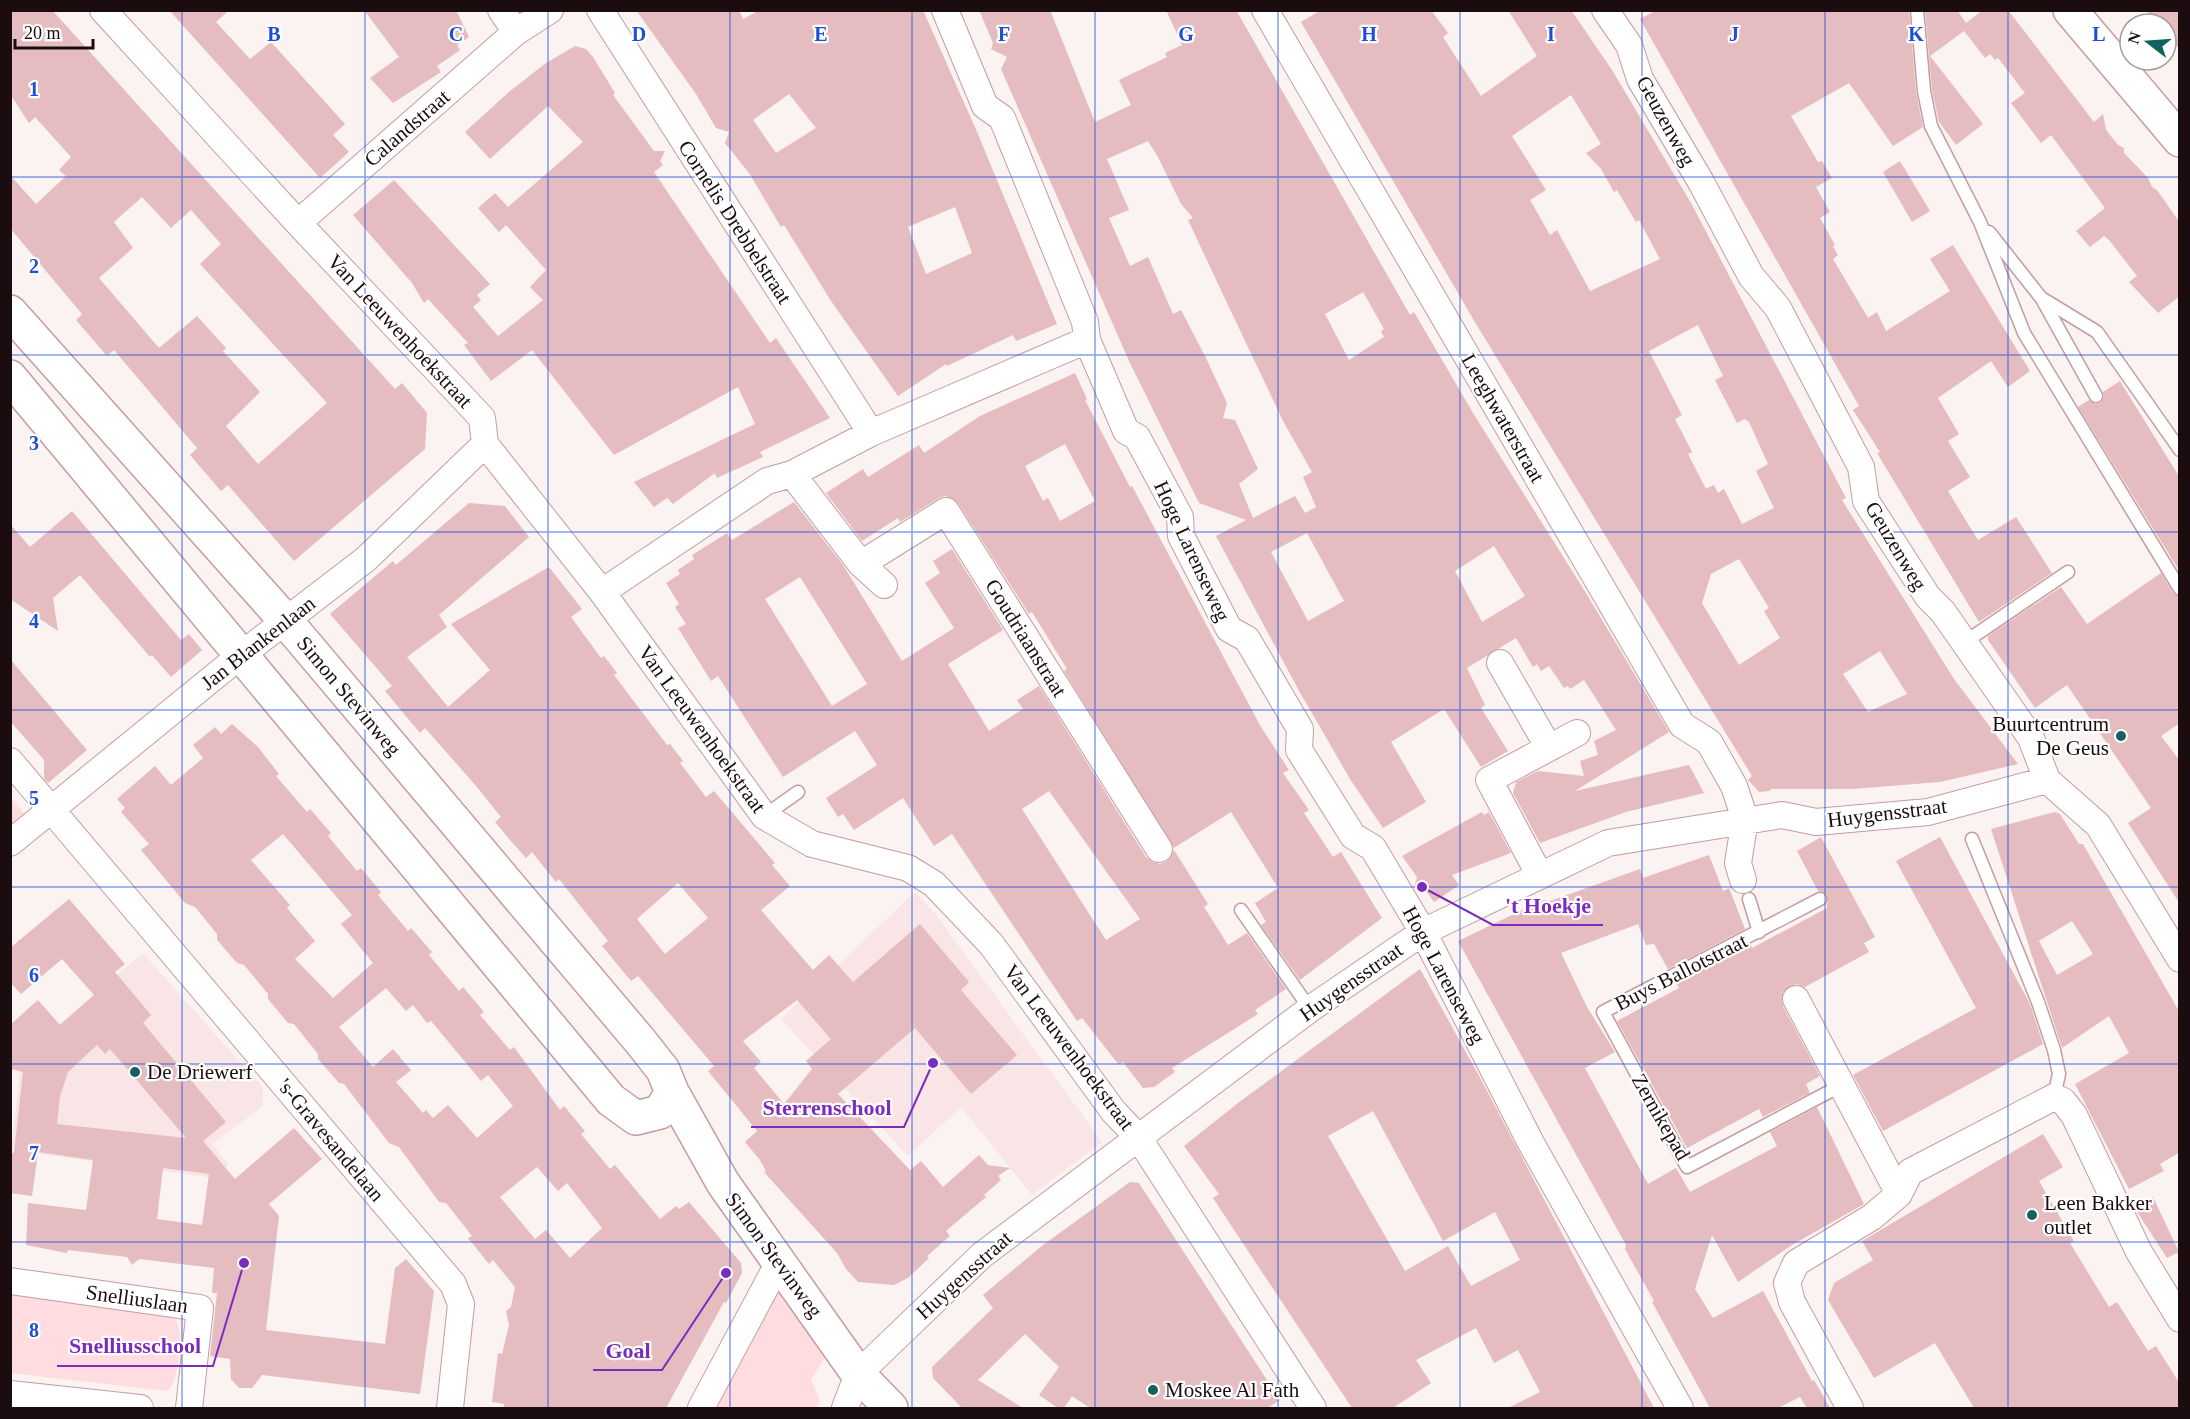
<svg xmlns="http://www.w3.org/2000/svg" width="2190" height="1419" font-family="'Times New Roman',serif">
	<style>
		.built { fill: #f9e4e6 }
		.green { fill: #fedcdf }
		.building { fill: #e5bcbf; fill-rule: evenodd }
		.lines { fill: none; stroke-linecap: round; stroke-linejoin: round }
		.lane-casing { stroke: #c59ca0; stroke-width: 15 }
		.street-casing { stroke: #c59ca0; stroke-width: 28 }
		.secondary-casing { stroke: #c59ca0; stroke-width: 36 }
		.lane { stroke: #fff; stroke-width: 12 }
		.street { stroke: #fff; stroke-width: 26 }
		.secondary { stroke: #fff; stroke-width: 33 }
		.grid { fill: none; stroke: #1d4ed8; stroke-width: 1.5; stroke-opacity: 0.55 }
		.poi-dot { fill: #13625f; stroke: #fff; stroke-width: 2 }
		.labels { text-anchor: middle; stroke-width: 4.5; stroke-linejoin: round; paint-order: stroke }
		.street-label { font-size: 21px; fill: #1b0d0f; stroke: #fff }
		.poi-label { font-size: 21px; fill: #1b0d0f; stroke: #fff; text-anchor: start }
		.grid-label { font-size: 20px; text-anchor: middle; font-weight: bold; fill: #1d4ed8; stroke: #fff; stroke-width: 4.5; stroke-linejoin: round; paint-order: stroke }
		.leader { fill: none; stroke: #7b2cbf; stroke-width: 2 }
		.callout-dot { fill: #7b2cbf; stroke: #fff; stroke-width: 2 }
		.callout-label { font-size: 22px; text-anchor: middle; font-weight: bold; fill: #7b2cbf; stroke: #fff; stroke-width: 4.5; stroke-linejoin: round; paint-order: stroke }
	</style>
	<rect width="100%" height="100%" fill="#fbf2f2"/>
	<path class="built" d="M915,892L937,916L1102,1142L1032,1195L961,1107L908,1156L781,1019Z
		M143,953L263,1088L262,1107L212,1144L229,1165L214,1178L11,1150L22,1056Z"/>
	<path class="green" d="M10,797L29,819L10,833Z
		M776,1286L826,1356L811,1379L820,1400L816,1408H712Z
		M11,1293L173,1316C186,1329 178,1369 172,1386L167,1391L11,1373Z"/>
	<path class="building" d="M10,10H52L395,389L402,383L427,413L425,449L294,561L228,485L221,491L190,455L197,448L114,350L107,356L76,320L82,314L10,228V175L36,204L66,176L59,170L71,157L35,117L29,123L10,94ZM142,197L171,228L191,210L221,244L200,264L327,403L258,464L226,426L260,392L223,351L226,348L197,316L159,348L99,278L133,248L114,222Z
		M169,10H229L216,22L250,59L271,42L345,124L333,135L349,152L320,178Z
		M364,10H456L469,37L457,45L460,50L437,66L441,72L393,103L370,78L399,57Z
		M636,10H739L743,19L760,10H923L977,132L1057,324L1016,341L1013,335L947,366L946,364L898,396L831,301L784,225L781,227L749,173L725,143L729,132L716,128L696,94ZM789,94L816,128L776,153L753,120ZM955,207L972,253L926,274L908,227Z
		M979,10H1050L1095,122L1131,105L1119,80L1167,57L1165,53L1182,45L1166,10H1236L1410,315L1414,312L1473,413L1586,593L1669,732L1575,791L1689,765L1704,793L1626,812L1540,843L1513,793L1516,782L1538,771L1584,776L1580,761L1598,755L1594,741L1616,730L1584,680L1570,689L1568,686L1564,688L1549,666L1541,671L1537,664L1533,667L1516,638L1467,668L1485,705L1481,708L1508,751L1481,767L1444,709L1391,742L1426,802L1383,828L1350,779L1298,689L1216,536L1246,520L1199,503L1129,361L1001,69L1007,57L991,49L993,43ZM1148,141L1158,157L1181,204L1193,218L1188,220L1227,303L1283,421L1312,472L1303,477L1316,507L1305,513L1295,496L1253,518L1239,484L1258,469L1235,420L1223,418L1227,403L1206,358L1181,310L1173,314L1148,257L1130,266L1120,243L1109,218L1129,210L1107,159ZM1363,292L1384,329L1381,331L1384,337L1349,360L1325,314ZM1307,533L1344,601L1308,621L1271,552ZM1494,546L1525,596L1482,622L1455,571Z
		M1321,10H1431L1448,33L1443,37L1481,96L1537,56L1508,10H1571L1612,70L1691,203L1846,498L1842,500L1954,679L2018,764L1940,782L1852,789H1771L1769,791L1759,792L1748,780L1752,776L1473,319L1301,22ZM1571,95L1601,144L1586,153L1601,169L1614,192L1617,190L1636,222L1639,220L1660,259L1590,291L1557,230L1550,235L1530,200L1546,190L1512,136ZM1698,325L1723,376L1715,380L1737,423L1745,419L1749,422L1768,464L1756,471L1774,508L1742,524L1724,489L1718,493L1714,485L1706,489L1688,454L1692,452L1675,419L1682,415L1649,351ZM1739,559L1769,608L1764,611L1780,638L1739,665L1702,603L1711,574ZM1880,651L1907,694L1868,712L1843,674Z
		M1657,10H1909L1916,92L1923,127L1893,146L1849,83L1791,116L1818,162L1822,161L1832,178L1816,187L1830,212L1820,218L1835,245L1833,246L1838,255L1833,259L1868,318L1877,312L1886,331L1950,291L1930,259L1953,245L2030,371L2008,387L1991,361L1938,398L1959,434L1948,441L1970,477L1948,491L1968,524L1978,540L2016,517L2052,573L1979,622L1877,453L1880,452L1853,410L1859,406L1640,19Z
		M1925,10H1957L1966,23L1983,10H2008L2094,122L2103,114L2106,130L2118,145L2124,148V153L2148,178L2152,187L2157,190L2180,223V296L2158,313L2129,282L2137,276L2109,240L2104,236L2090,247L2076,231L2105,208L2051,135L2041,143L2011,103L2025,93L1998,58L1995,60L1990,54L1985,58L1964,31L1930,56L1983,124L1956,145L1939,122L1932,90Z
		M2146,10H2180V50L2166,34V24H2158Z
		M575,46L586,49L593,57L615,93L613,95L654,151H665L660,161L663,165L654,172L770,343L776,338L830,418L760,452L763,457L717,478L715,473L673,504L667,498L654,507L634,482L755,424L738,387L614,455L532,350L491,381L464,345L468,343L428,299L424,303L412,283L353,215L394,180L490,284L477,295L481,300L473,307L498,336L543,300L530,287L546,270L506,225L499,232L478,208L495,193L508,207L583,142L548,106L490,159L465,132L510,91L546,63Z
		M1900,161L1930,211L1912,222L1883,172Z
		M1075,373L1087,399L1085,400L1130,487L1132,486L1261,727L1289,770L1283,773L1309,810L1304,813L1333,857L1341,852L1382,918L1300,980L1261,925L1266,922L1255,903L1278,888L1231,812L1174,848L1064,671L1067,669L1032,612L1029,614L958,503L946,496L939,498L900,522L898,518L862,541L826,493L863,469L868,477L919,445L924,453L980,416ZM1065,444L1095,501L1060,521L1048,498L1043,501L1025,466Z
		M2120,381L2180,478V572L2078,407L2089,400L2095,404L2100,403L2104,397L2103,392Z
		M794,502L843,565L902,661L954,628L925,583L940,573L933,561L952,549L1003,630L948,664L989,731L1023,709L1017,700L1039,686L1146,857L1153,862L1160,864L1167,861L1174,850L1208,904L1204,907L1228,945L1247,933L1286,989L1255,1010L1258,1014L1172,1068L1175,1072L1154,1087L1143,1088L1123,1062L1119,1065L1082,1018L1077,1021L952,834L934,846L903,798L854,830L843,814L838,817L826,798L877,765L855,731L783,777L718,676L711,681L678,628L686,624L675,607L679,604L666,583L680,574L678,570L694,559L692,555L727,533L732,540ZM800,577L867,684L832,706L765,599ZM1049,791L1140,919L1106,940L1022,809Z
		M469,503L505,506L529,537L439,615L447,627L407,657L448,707L490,670L451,624L549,567L582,609L571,617L601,658L604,656L617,673L614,675L667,745L670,744L683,761L680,763L706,797L714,791L775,863L772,865L790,886L761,910L813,970L829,955L853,982L920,924L969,982L961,990L1017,1055L971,1094L915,1028L838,1094L910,1170L921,1161L943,1187L979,1155L988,1165L1010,1168L998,1176L1001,1180L984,1195L986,1197L946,1231L950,1236L927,1256L929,1258L908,1278L894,1285L858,1282L846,1269L837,1253L764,1172L766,1171L760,1160L745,1142L757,1131L708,1071L714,1066L638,976L631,981L602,946L608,941L559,879L556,882L532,852L526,858L510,840L495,822L501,817L477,787L425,728L420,733L385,691L392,686L330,614L393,561L396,565ZM678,883L708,918L665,954L637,919ZM797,1000L831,1039L806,1061L812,1069L784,1104L754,1068L761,1062L743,1041Z
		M72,511L181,640L189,634L202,650L171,677L152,655L150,657L80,575L53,598L58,631L10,599V524L30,547Z
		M2161,573L2173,593L2180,597V723L2161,736L2180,761V904L2128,823L2151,808L2067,685L2035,708L1988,640V636L2061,587L2087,624Z
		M10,659L87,750L48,783L44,778V760L10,721Z
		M232,724L258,747L279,774L276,776L307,812L310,809L331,833L328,836L357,871L361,868L381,892L378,895L408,931L411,928L432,952L429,955L459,991L463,987L484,1012L480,1015L510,1050L514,1047L560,1110L564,1106L585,1131L581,1134L610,1169L615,1165L660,1219L676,1206L679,1209L689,1202L741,1263L742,1273L726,1303L724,1302L666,1408H504V1404L492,1402L498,1353L502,1354L509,1325L506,1311L511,1307L515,1287L493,1260L489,1264L468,1238L472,1236L446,1203L439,1202L399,1147L389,1143L344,1084L339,1083L318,1059V1054L294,1024L288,1023L268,999V994L244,965L237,963L217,940V934L195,907L185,903L141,850L149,844L121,812L125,808L117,799L155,766L171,785L203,758L193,745L215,727L221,734ZM283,834L352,915L341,924L373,963L333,998L295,959L315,941L287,908L290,905L251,860ZM386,988L406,1011L413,1005L427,1023L431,1021L481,1081L488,1075L513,1106L477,1138L448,1105L433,1118L426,1110L423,1113L396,1082L411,1070L393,1049L373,1067L339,1027ZM537,1167L558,1191L567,1183L602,1228L570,1258L546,1230L535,1239L500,1197Z
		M1482,812L1484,815L1489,812L1511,853L1452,875L1459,885L1434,902L1422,885L1414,888L1417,877L1402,856Z
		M2055,812L2060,814L2079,844H2083L2180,1013V1152L2160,1164L2164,1171L2129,1189L2075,1084L2129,1053L2109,1016L2062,1048L1991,829ZM2072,921L2093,954L2057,975L2039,941L2037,942Z
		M1821,837L1875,937L1864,943L1869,952L1805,987L1796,984L1783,992V1006L1820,1076L1806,1084L1810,1093L1763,1117L1759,1109L1687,1148L1617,1021L1679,988L1676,983L1751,944L1752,948L1827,908V895L1818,891L1797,851Z
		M1940,837L2030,1004L2043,1044L1883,1131L1853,1075L1976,1008L1896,861Z
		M1709,855L1723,891L1729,888L1745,929L1668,969L1654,944L1646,945L1638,924L1561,953L1587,1007L1615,1052L1585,1068L1648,1184L1676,1168L1690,1192L1777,1146L1770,1132L1817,1107L1864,1204L1792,1245L1738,1282L1712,1235L1695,1289L1713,1318L1763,1291L1812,1381L1814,1380L1830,1408H1807L1800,1397L1778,1408H1710L1652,1302L1654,1301L1625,1249L1626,1245L1458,941L1543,900L1550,901L1640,869L1643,878Z
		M69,899L125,964L115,972L151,1015L143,1023L226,1122L203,1141L235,1179L294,1128L322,1159L269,1204L279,1216L266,1330L385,1344L395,1268L406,1259L434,1291L420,1394L262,1375L252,1388H239L231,1379L230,1359L210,1356L217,1293H212L214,1268L139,1259L132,1265L127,1257L68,1250L67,1253L26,1245L28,1203L86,1210L93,1160L38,1152L32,1196L10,1193V1152L14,1153L23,1072L10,1069V1025L38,1000L60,1025L94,995L62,959L21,994L10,982V948ZM97,1045L105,1054L110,1049L186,1138L57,1124L60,1096L68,1072ZM163,1168L209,1174L202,1225L157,1219Z
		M1420,969L1477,1072L1654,1408H1508L1540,1392L1518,1350L1494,1363L1476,1328L1416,1360L1431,1383L1393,1408H1352L1213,1198L1219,1194L1184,1146L1238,1103ZM1373,1111L1443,1241L1495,1212L1520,1260L1471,1286L1448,1246L1405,1271L1328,1136Z
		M2043,1134L2063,1167L2039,1181L2074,1241L2070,1243L2109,1307L2117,1302L2148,1351L2156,1346L2180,1384V1408H1974L1935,1343L1874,1378L1828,1300L1834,1283L1873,1260L1862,1241Z
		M1130,1182L1139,1183L1280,1400L1267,1408H1090L1072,1396L1064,1408H1058L1039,1395L1059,1367L1025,1334L978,1380L1023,1408H962L933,1378L932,1367L993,1308L983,1295L1043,1245Z
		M2153,1197L2179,1252L2167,1258L2134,1207Z"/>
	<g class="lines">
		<g class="lane-casing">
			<path id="lane" d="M1917,10L1924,91L1931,126L1980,222L2024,333L2180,589
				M1989,232L2042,299L2096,396
				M2043,299L2097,332L2180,450
				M1965,642L2068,572
				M764,816L798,792
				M1972,839L2038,1002L2054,1050L2059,1074L2054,1097
				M1749,899L1759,932
				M1820,899L1603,1012L1687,1167L1840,1086
				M1241,910L1310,1009"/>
		</g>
		<g class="street-casing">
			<path id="street" d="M103,10L298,223L482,418L485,444L602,592L764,816L812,844L908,868L934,884L991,944L1114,1112L1138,1137L1313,1408
				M501,10L516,32L550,10
				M600,10L871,433
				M945,10L985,106L1002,118L1085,322L1087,340L1126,431L1137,437L1180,517L1181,536L1229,629L1247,639L1300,729L1299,750L1353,836L1373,848L1423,932L1531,1143L1680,1408
				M1265,10L1682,725L1709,742L1734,786L1745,819L1738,863L1743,880
				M1605,10L1629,45L1640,79L1701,182L1751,276L1778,308L1861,467L1866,501L1928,597L1943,612L2031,738L2047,780L2098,825L2180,959
				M298,223L516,32
				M792,474L861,564L884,585
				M861,564L946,511L1159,849
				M602,592L767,481L792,474L871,433L1087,340
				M1500,663L1549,748
				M10,761L453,1284L461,1304L450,1408
				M10,843L241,655L366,559L485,444
				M1540,876L1489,780L1577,733
				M1796,999L1899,1194
				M10,1281L200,1308L189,1408
				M10,1394L140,1408
				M701,1408L779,1262
				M845,1408L858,1374L982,1255L1310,1009L1423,932L1608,843L1782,815L1816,822L1928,812L2047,780
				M1850,1408L1792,1302L1787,1283L1796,1263L1872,1217L1899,1194L1910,1172L2054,1097L2063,1101L2074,1115L2139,1252L2180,1319"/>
		</g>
		<g class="secondary-casing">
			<path id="secondary" d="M2070,10L2180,140
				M10,312L285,620L641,1042L663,1070L672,1092L723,1183L858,1374L891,1408
				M10,377L611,1100L636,1118L660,1112L672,1092"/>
		</g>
		<use href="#lane" class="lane"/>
		<use href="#street" class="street"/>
		<use href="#secondary" class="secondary"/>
	</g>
	<path class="grid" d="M182,10V1408M365,10V1408M548,10V1408M730,10V1408M912,10V1408M1095,10V1408M1278,10V1408M1460,10V1408M1642,10V1408M1825,10V1408M2008,10V1408M10,177H2180M10,355H2180M10,532H2180M10,710H2180M10,887H2180M10,1064H2180M10,1242H2180"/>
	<g class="poi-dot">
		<circle cx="2121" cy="736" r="6"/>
		<circle cx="135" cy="1072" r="6"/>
		<circle cx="2032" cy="1215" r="6"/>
		<circle cx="1153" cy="1390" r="6"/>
	</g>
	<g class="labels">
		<g class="street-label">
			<text transform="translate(1666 121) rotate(61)" y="7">Geuzenweg</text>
			<text transform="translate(407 128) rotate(-41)" y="7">Calandstraat</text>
			<text transform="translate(735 222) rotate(57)" y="7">Cornelis Drebbelstraat</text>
			<text transform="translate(400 331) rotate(47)" y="7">Van Leeuwenhoekstraat</text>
			<text transform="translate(1503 418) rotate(60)" y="7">Leeghwaterstraat</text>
			<text transform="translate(1896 546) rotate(59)" y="7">Geuzenweg</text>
			<text transform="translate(1192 551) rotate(65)" y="7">Hoge Larenseweg</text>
			<text transform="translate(1026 638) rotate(58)" y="7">Goudriaanstraat</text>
			<text transform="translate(258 643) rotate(-38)" y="7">Jan Blankenlaan</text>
			<text transform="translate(349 696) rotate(50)" y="7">Simon Stevinweg</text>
			<text transform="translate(702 729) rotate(54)" y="7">Van Leeuwenhoekstraat</text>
			<text transform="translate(1887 813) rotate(-7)" y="7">Huygensstraat</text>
			<text transform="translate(1681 972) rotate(-27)" y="7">Buys Ballotstraat</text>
			<text transform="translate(1444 975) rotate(62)" y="7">Hoge Larenseweg</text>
			<text transform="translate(1351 982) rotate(-35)" y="7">Huygensstraat</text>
			<text transform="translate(1069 1047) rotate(53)" y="7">Van Leeuwenhoekstraat</text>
			<text transform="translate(1661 1117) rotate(60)" y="7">Zernikepad</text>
			<text transform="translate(331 1140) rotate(50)" y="7">'s-Gravesandelaan</text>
			<text transform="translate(774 1255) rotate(54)" y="7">Simon Stevinweg</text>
			<text transform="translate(964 1275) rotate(-42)" y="7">Huygensstraat</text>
			<text transform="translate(137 1299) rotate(8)" y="7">Snelliuslaan</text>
		</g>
		<g class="poi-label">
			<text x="2109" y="731" text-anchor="end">Buurtcentrum<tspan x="2109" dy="24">De Geus</tspan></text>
			<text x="147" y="1079">De Driewerf</text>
			<text x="2044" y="1210">Leen Bakker<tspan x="2044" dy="24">outlet</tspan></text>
			<text x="1165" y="1397">Moskee Al Fath</text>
		</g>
	</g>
	<g class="grid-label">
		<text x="274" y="41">B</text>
		<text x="456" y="41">C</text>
		<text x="639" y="41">D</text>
		<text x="821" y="41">E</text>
		<text x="1004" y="41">F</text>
		<text x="1186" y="41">G</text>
		<text x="1369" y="41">H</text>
		<text x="1551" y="41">I</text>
		<text x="1734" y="41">J</text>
		<text x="1916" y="41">K</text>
		<text x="2099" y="41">L</text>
		<text x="34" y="96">1</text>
		<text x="34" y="273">2</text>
		<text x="34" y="450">3</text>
		<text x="34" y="628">4</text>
		<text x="34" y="805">5</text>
		<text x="34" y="982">6</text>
		<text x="34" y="1160">7</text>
		<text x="34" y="1337">8</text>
	</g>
	<path class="leader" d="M1422 887L1493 925H1603M933 1063L904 1127H751M244 1263L213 1366H57M726 1273L662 1370H593"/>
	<g class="callout-dot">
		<circle cx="1422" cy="887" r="6"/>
		<circle cx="933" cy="1063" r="6"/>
		<circle cx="244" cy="1263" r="6"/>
		<circle cx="726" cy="1273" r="6"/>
	</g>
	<g class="callout-label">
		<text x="1548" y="913">'t Hoekje</text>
		<text x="827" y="1115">Sterrenschool</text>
		<text x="135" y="1353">Snelliusschool</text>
		<text x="628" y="1358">Goal</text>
	</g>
	<rect width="2190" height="1419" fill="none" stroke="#1b0d0f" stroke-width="24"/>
	<g transform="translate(2148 42) rotate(287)"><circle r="28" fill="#ffffff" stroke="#a49e9f" stroke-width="1.5"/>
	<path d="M0-4.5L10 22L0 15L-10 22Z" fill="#13625f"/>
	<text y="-9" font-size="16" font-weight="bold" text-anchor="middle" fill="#1b0d0f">N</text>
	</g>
	<path d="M15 39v9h78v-9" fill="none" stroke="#1b0d0f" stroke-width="3"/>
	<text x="24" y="39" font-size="18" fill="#1b0d0f" stroke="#ffffff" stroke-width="4.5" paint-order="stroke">20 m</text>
</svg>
